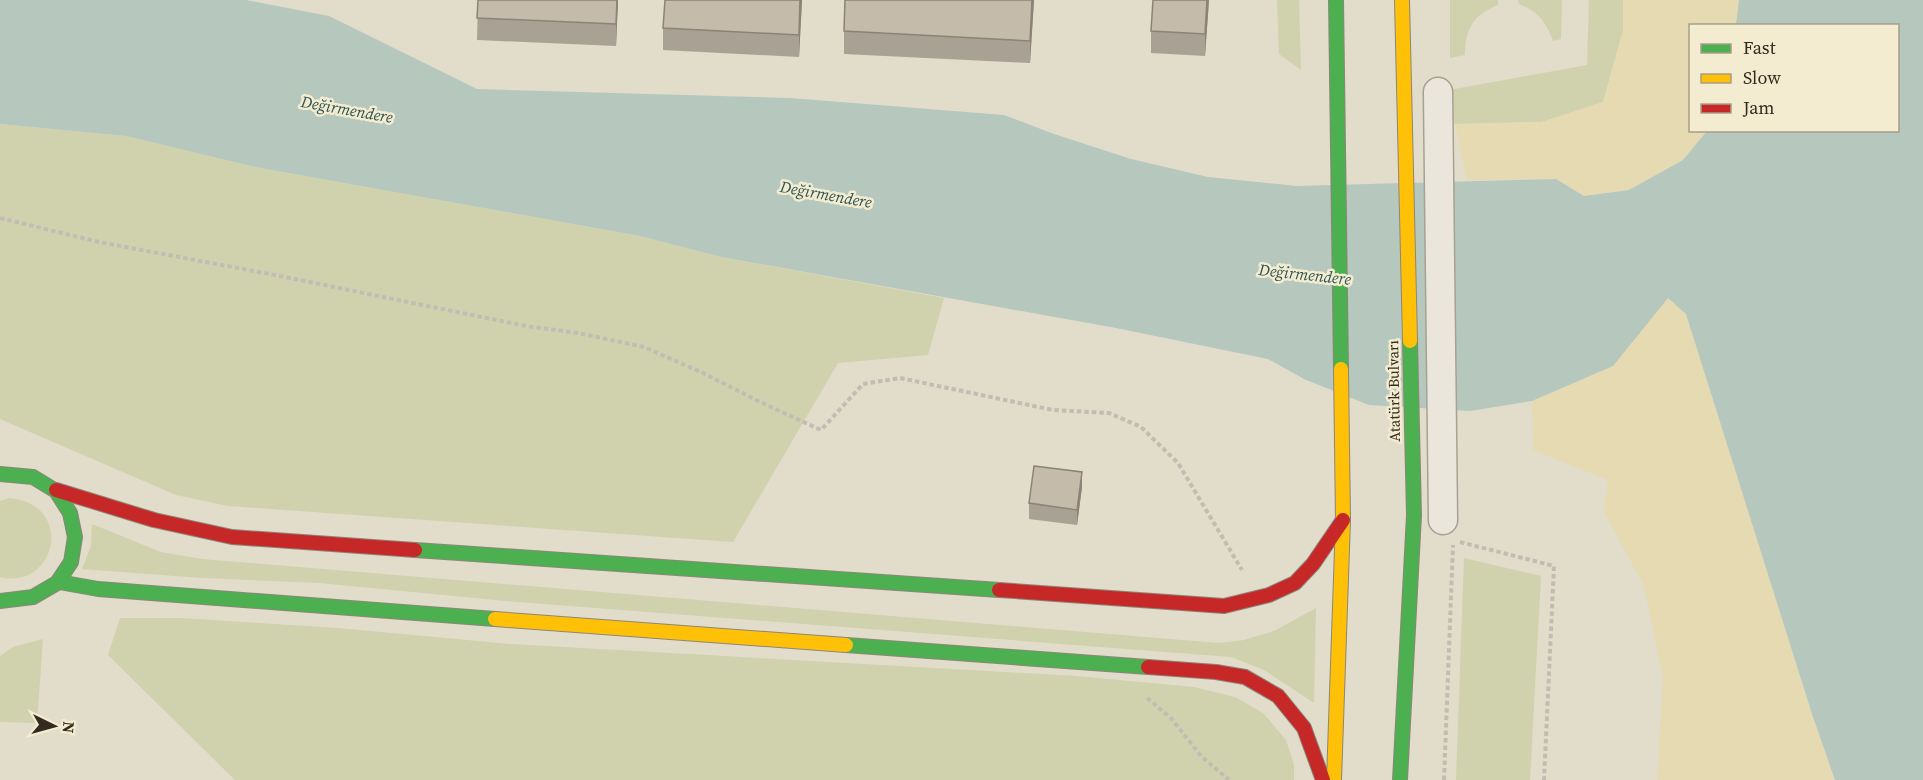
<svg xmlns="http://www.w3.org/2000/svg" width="1923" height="780" font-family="'Source Serif 4',serif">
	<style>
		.green { fill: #cfd2ad }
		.sand { fill: #e5dab2 }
		.water { fill: #b6c7bd }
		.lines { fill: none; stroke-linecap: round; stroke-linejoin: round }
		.street-casing { stroke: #a7a194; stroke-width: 31 }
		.fast-casing { stroke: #8c867a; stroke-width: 16 }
		.slow-casing { stroke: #8c867a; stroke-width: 16 }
		.jam-casing { stroke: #8c867a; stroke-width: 16 }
		.path { stroke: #c2bdb3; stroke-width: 4; stroke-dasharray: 4.5 3; stroke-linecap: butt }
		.street { stroke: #eae6dc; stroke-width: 28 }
		.fast { stroke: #4caf50; stroke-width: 14 }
		.slow { stroke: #ffc107; stroke-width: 14 }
		.jam { stroke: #c62828; stroke-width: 14 }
		.wall { fill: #a9a193 }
		.shaded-wall { fill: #8a8378 }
		.building { fill: #c5bbab; stroke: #8a8378; stroke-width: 1.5 }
		.labels { text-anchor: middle; stroke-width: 5; stroke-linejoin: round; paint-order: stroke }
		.street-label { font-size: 15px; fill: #342a1d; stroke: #f4ecd0 }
		.water-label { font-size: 16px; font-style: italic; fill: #2c5354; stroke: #f4ecd0 }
	</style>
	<rect width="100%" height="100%" fill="#e2dcca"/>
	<path class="green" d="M1277,0H1299L1301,70L1279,54Z
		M1450,0H1498V5C1473,15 1465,29 1465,55L1450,58Z
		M1518,0H1562L1561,39L1553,41C1545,20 1539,13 1519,4Z
		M1589,0H1623V31L1603,102L1542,122L1455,124L1438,92L1587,65Z
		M0,124L126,136L255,167L640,236L721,257L944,298L928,355L838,363L733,542L228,506L176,495L0,419Z
		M9,498C76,504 56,591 0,577V501Z
		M92,524L161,552L202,559L1219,643L1244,640L1274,631L1316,608L1314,703L1264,670L1231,657L506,601L319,583L202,578L82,569L91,546Z
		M1464,558L1541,576L1530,780H1456Z
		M120,618H181L338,628L511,644L1076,676L1194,687L1235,697L1263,713L1286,740L1294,765V780H235L108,655Z
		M43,639L37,723L0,722V656L13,647Z"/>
	<path class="sand" d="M1623,0H1739L1736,25L1690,26V130L1707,131L1683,160L1629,190L1584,196L1556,179L1467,180L1455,124L1542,122L1603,102L1623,31Z
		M1668,297L1686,314L1812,714L1835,780H1657L1663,677L1644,586L1604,512L1608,480L1533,450L1532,401L1613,366Z"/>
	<path class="water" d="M0,0H246L329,16L477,89L790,98L1004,115L1054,134L1131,159L1208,177L1296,186L1556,179L1584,196L1629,190L1683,160L1707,131L1898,130V26L1736,25L1739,0H1923V780H1835L1812,714L1686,314L1668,298L1613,366L1532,401L1470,411L1369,405L1304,379L1268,359L1116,328L721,257L640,236L255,167L126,136L0,124Z"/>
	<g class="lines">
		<g class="street-casing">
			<path id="street" d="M1438,92L1443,520"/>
		</g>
		<g class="fast-casing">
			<path id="fast" d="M1336,0L1341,369
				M0,474L33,477L56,491L70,513L75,537L71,562L57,583L33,597L0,601
				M415,550L999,590
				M59,582L98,589L495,619
				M846,645L1148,667
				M1400,780L1414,515L1410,341"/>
		</g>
		<g class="slow-casing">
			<path id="slow" d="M1402,0L1410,341
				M495,619L846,645
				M1334,780L1343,520L1341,369"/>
		</g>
		<g class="jam-casing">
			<path id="jam" d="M56,490L154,520L232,537L415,550
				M999,590L1224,606L1269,595L1295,583L1313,564L1343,520
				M1148,667L1216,672L1245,677L1278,696L1304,728L1323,780"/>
		</g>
		<path class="path" d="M0,218L99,242L275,275L526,326L578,333L644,347L703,373L758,401L821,430L863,384L900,378L1053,410L1109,413L1141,427L1178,463L1242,570
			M1460,542L1554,566L1544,780
			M1147,698L1171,718L1201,756L1229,780
			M1444,780L1453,545"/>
		<use href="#street" class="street"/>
		<use href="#fast" class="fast"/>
		<use href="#slow" class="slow"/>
		<use href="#jam" class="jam"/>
	</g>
	<path class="wall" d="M478,0H618L616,46L477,40Z
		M802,0L799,57L663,50V28Z
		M1034,0L1030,63L844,54V31Z
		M1209,0L1205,56L1151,53V31Z
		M1082,487L1077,525L1029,519V503Z"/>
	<path class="shaded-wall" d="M617,0H618L616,46V24Z
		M800,0H802L799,57V35Z
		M1032,0H1034L1030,63V41Z
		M1207,0H1209L1205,56V34Z
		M1082,472V487L1077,525V510Z"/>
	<path class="building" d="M478,0H617L616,24L477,18Z
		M665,0H800L799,35L663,28Z
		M845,0H1032L1030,41L844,31Z
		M1153,0H1207L1205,34L1151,31Z
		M1034,466L1082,472L1077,510L1029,503Z"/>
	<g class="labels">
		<g class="street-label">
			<text transform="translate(1394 391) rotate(-91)" y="5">Atatürk Bulvarı</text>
		</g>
		<g class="water-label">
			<text transform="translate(347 109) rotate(10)" y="6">Değirmendere</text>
			<text transform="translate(826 194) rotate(10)" y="6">Değirmendere</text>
			<text transform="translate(1305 274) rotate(6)" y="6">Değirmendere</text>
		</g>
	</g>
	<rect x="1689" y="24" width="210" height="108" fill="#f4ecd0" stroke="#a79e88" stroke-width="1.5"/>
	<rect x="1701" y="44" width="30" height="9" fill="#4caf50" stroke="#a79e88" stroke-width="1.5"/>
	<text x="1743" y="54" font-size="18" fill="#342a1d">Fast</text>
	<rect x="1701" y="74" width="30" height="9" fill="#ffc107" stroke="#a79e88" stroke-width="1.5"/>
	<text x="1743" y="84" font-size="18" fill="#342a1d">Slow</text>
	<rect x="1701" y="104" width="30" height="9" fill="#c62828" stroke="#a79e88" stroke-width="1.5"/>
	<text x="1743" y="114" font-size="18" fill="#342a1d">Jam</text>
	<g transform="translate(54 726) rotate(95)" stroke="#f4ecd0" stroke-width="4.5" paint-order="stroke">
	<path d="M0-4.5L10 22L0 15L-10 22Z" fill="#342a1d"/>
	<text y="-9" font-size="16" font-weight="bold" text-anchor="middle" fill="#342a1d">N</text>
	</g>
</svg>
